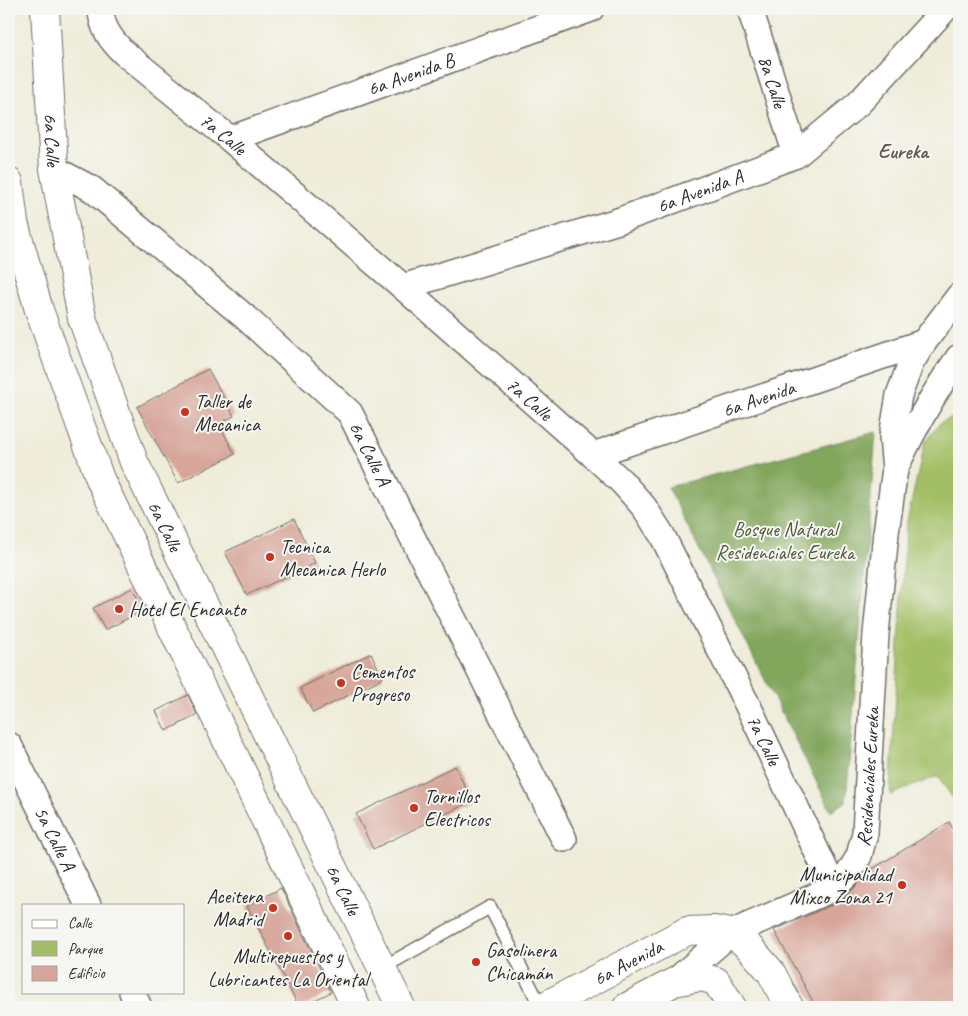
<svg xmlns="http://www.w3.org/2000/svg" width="968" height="1016" font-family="Caveat,sans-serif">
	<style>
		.green { fill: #a3bf66; stroke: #677548 }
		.forest { fill: #82a65b; stroke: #566843 }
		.building { fill: #d7a59a }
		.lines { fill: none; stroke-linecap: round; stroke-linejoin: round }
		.service-casing { stroke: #706f68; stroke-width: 15 }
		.minor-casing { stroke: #706f68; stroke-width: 28 }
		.tertiary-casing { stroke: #706f68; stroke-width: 30 }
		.secondary-casing { stroke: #706f68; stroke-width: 30 }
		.service { stroke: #fff; stroke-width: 12 }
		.minor { stroke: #fff; stroke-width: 25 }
		.tertiary { stroke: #fff; stroke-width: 28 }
		.secondary { stroke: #fff; stroke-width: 28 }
		.poi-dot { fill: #c8321e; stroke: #f6f6f2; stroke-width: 2 }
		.labels { text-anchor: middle; stroke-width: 4; stroke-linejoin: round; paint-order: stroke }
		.street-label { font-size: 20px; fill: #2b2b2b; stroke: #f6f6f2 }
		.poi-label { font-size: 20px; fill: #2b2b2b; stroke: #f6f6f2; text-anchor: start }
		.park-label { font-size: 20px; fill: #4f573d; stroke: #f6f6f2 }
		.neighbourhood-label { font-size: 21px; font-weight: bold; fill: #675652; stroke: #f6f6f2 }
	</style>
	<rect width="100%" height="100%" fill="#f6f6f2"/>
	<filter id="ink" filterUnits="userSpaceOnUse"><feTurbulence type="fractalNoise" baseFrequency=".02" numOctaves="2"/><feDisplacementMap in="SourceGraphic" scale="10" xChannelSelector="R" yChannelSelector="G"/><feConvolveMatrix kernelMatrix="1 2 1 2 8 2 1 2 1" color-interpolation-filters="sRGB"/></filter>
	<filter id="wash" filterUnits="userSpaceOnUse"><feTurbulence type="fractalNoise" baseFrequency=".0096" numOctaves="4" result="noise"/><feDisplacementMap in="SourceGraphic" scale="20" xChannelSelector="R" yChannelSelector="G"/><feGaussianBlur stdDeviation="1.12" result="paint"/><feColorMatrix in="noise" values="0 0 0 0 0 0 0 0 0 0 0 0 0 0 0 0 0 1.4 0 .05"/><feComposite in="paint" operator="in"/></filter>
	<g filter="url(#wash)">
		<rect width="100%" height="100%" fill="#efecd9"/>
		<path class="green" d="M955,416L959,419V808L938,776L890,795L906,526L925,442L940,423Z"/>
		<path class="forest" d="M876,432L846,802L831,811L668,487Z"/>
		<g id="blocks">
			<path class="building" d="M208,369L234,416L219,424L235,454L178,483L137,407Z
				M294,519L315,563L247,595L225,552Z
				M132,588L144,610L105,630L93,608Z
				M371,653L383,678L313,713L300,688Z
				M188,695L197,715L166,731L156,711Z
				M455,766L472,801L373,849L356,814Z
				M949,822L959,841V1007H816L774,930L841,901L859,883L866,873Z
				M281,888L331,992L301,1007H299L247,906Z"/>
		</g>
	</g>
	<g filter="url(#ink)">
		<use href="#blocks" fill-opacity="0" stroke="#706f68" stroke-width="1"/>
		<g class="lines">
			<g class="service-casing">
				<path id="service" d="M382,968L490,907L541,1007"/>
			</g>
			<g class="minor-casing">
				<g id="minor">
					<path id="s1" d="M101,9C101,27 111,40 124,53L230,139L403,287L593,455L622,482L644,507L662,535L752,714L834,888"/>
					<path id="s2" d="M750,9L796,155"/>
					<path id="s3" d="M230,139L591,9"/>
					<path id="s4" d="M54,169L92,189L245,317L350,413L564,839"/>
					<path id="s5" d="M403,287L618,221L796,155L858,104L945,9"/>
					<path id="s6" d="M593,455L924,342"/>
					<path d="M895,469C913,430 934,392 959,357"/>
					<path id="s7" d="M9,745L88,905"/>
					<path id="s8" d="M674,982L731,933L834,888L849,873L859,856L865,833L876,634L886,533L895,469L892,437L899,395L911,363L924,342L959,296"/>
					<path d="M132,992L139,1007"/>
				</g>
			</g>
			<g class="tertiary-casing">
				<g id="tertiary">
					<path id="s9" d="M45,9L54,169L82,318L134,462L401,1007"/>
					<path d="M9,182L14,223L39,310L100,479L356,1007"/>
				</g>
			</g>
			<g class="secondary-casing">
				<g id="secondary">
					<path id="s10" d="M543,1007L687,931L714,930L731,933L749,947L771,972L789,1007"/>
					<path d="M627,1007L674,982L700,977L716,981L732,1007"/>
				</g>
			</g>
			<use href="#service" class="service"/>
			<use href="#minor" class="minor"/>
			<use href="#tertiary" class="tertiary"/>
			<use href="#secondary" class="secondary"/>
		</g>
	</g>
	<g class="poi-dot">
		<circle cx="185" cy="412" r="5"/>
		<circle cx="270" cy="557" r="5"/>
		<circle cx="119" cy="609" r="5"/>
		<circle cx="341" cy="683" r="5"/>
		<circle cx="414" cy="808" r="5"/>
		<circle cx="902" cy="885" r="5"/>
		<circle cx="273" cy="908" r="5"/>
		<circle cx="288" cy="936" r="5"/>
		<circle cx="476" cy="962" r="5"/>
	</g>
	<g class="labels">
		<g class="street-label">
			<text dy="7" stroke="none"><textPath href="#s3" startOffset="192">6a Avenida B</textPath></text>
			<text dy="7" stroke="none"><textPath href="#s2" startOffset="76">8a Calle</textPath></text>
			<text dy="7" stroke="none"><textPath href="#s1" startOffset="179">7a Calle</textPath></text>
			<text dy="7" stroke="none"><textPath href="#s9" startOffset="131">6a Calle</textPath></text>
			<text dy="7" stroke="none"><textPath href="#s5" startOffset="312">6a Avenida A</textPath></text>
			<text dy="7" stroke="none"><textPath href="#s1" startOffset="584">7a Calle</textPath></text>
			<text dy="7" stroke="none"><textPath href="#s6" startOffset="175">6a Avenida</textPath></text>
			<text dy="7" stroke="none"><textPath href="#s4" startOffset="430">6a Calle A</textPath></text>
			<text dy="7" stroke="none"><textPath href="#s9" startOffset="536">6a Calle</textPath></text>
			<text dy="7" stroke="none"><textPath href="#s1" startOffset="1004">7a Calle</textPath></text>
			<text dy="7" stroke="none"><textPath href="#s8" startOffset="309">Residenciales Eureka</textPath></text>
			<text dy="7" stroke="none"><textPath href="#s7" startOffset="104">5a Calle A</textPath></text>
			<text dy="7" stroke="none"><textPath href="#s9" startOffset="941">6a Calle</textPath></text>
			<text dy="7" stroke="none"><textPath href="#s10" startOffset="96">6a Avenida</textPath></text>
		</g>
		<g class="poi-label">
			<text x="195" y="408">Taller de<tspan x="195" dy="23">Mecanica</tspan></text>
			<text x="280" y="553">Tecnica<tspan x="280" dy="23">Mecanica Herlo</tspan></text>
			<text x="129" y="616">Hotel El Encanto</text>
			<text x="351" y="678">Cementos<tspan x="351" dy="23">Progreso</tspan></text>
			<text x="424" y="803">Tornillos<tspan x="424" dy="23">Electricos</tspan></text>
			<text x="892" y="881" text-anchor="end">Municipalidad<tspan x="892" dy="23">Mixco Zona 21</tspan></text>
			<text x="263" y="903" text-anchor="end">Aceitera<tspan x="263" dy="23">Madrid</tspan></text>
			<text x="486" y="957">Gasolinera<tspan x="486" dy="23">Chicamán</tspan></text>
			<text x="288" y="963" text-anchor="middle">Multirepuestos y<tspan x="288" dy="23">Lubricantes La Oriental</tspan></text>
		</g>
		<g class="park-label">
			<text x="785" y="536">Bosque Natural<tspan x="785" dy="23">Residenciales Eureka</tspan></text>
		</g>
		<g class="neighbourhood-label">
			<text x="903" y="158">Eureka</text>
		</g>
	</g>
	<rect width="968" height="1016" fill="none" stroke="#f6f6f2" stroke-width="30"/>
	<rect x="22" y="904" width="162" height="90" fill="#f6f6f2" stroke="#a5a5a2"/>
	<rect x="32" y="920" width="25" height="8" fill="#ffffff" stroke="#a5a5a2"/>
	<text x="68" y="928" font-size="15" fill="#2b2b2b">Calle</text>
	<rect x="32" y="941" width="25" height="15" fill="#a3bf66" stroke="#a5a5a2"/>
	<text x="68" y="954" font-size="15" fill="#2b2b2b">Parque</text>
	<rect x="32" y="966" width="25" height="15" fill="#d7a59a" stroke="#a5a5a2"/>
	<text x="68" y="978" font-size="15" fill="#2b2b2b">Edificio</text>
</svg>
